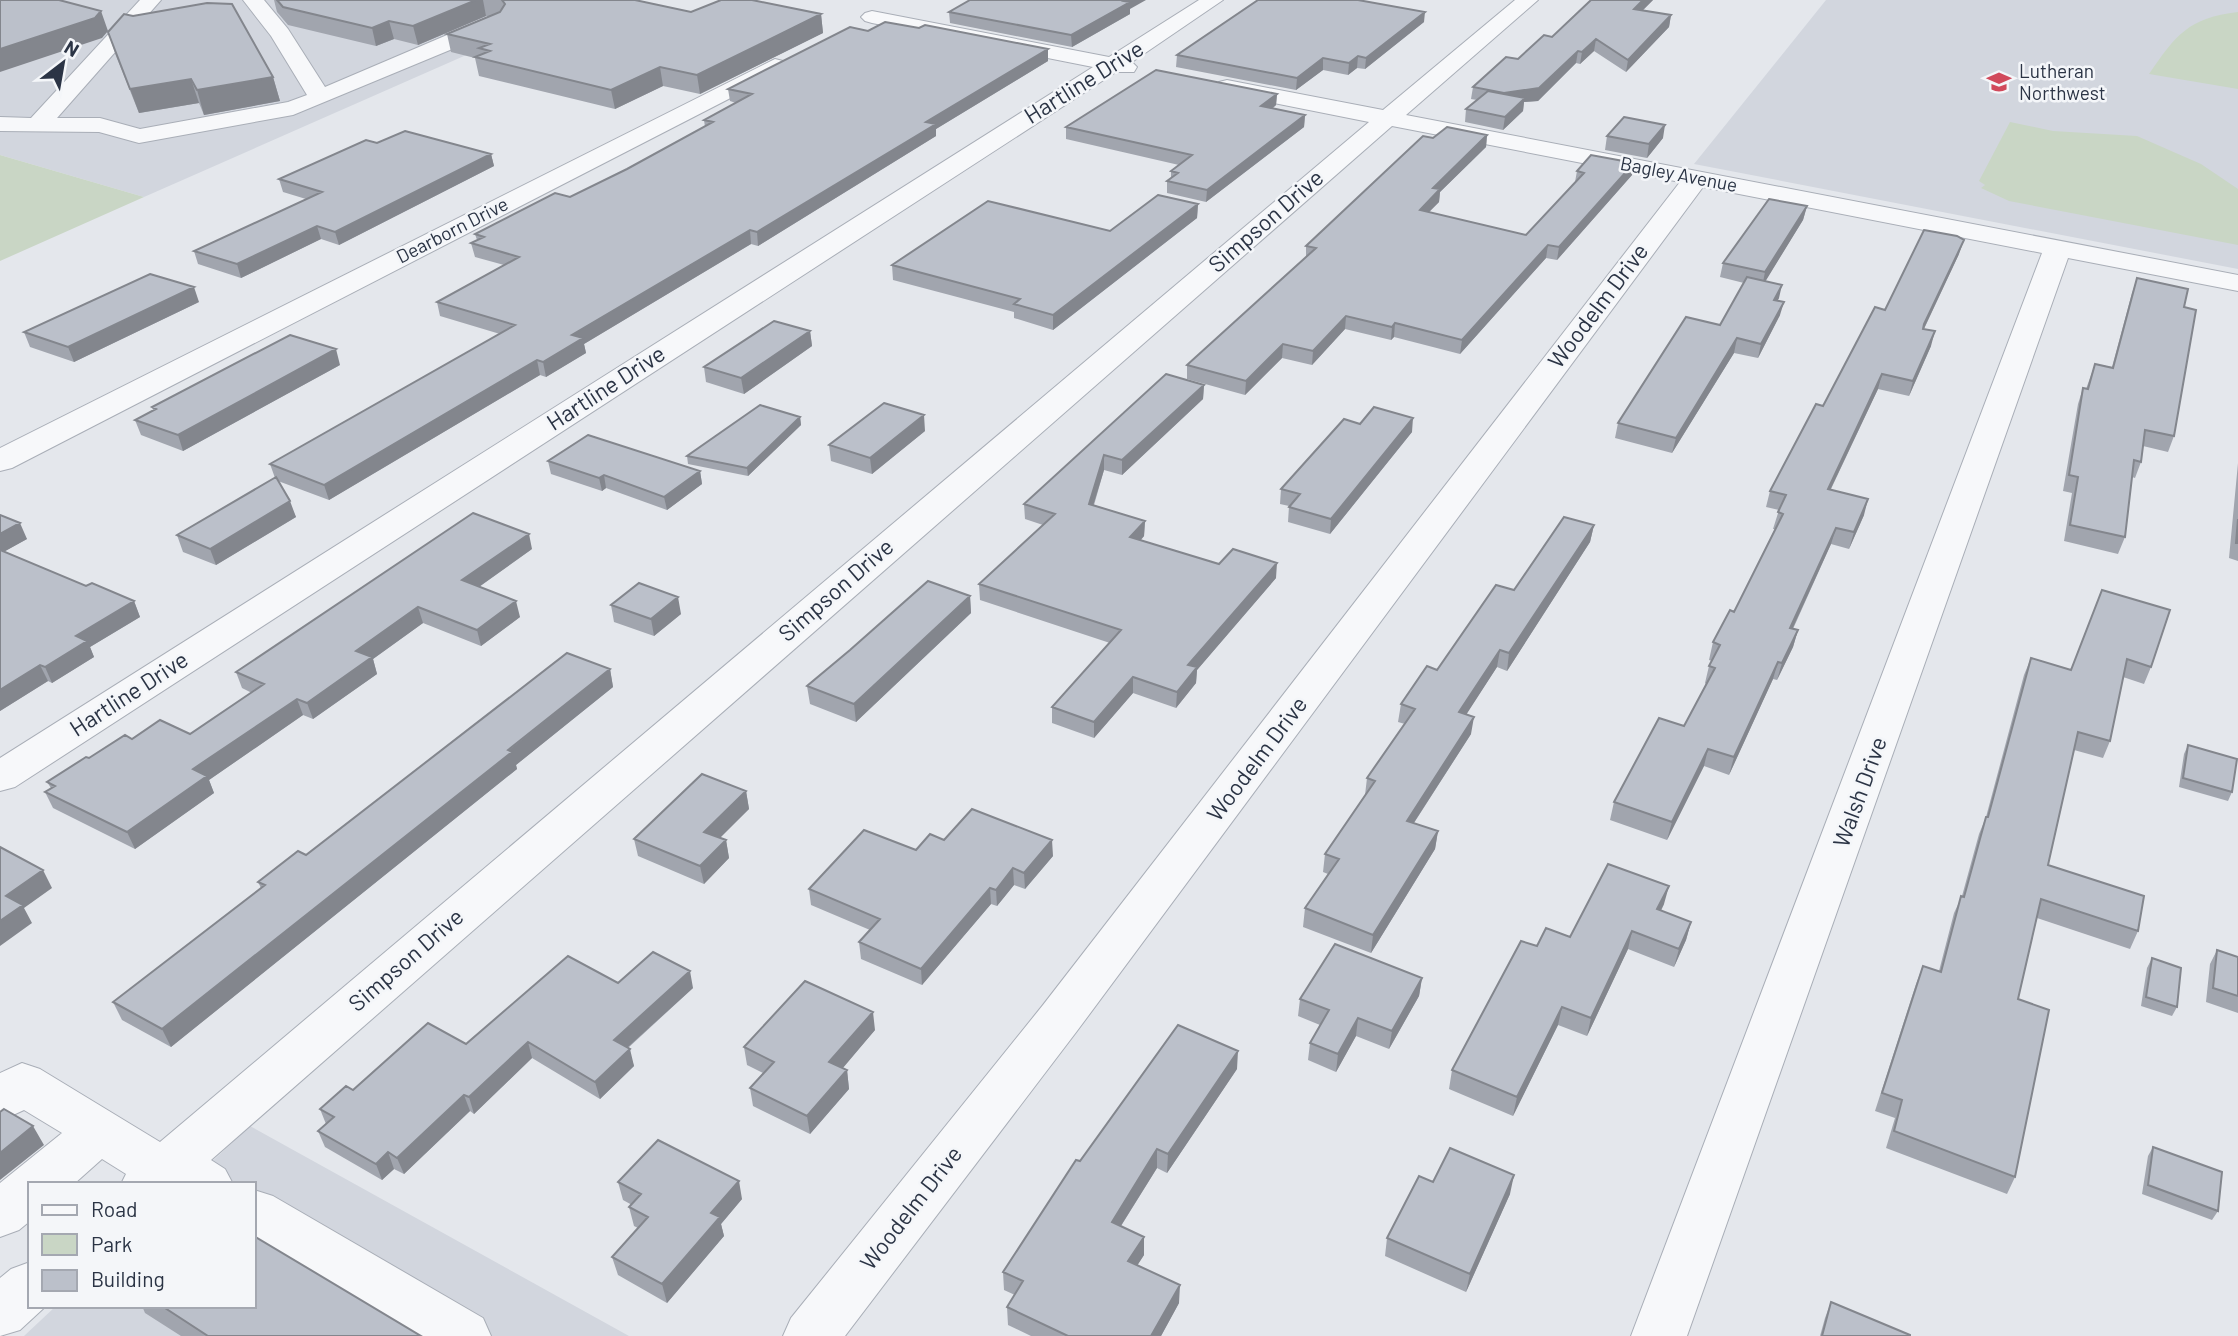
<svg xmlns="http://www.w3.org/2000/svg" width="2238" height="1336" font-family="Barlow,sans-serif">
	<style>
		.built { fill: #d2d6de }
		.green { fill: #c9d6c5 }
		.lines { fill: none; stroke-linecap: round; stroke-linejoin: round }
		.minor-casing { stroke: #a9aeb7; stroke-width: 2 }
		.minor { fill: #f7f8fa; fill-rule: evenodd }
		.wall { fill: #a1a5ae }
		.shaded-wall { fill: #83868d }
		.building { fill: #bbc0ca; stroke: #83868d; stroke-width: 2 }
		.labels { text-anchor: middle; stroke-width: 5; stroke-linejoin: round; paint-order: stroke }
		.far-poi-label { font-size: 19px; fill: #2b3445; stroke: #f4f6f9; text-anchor: start }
		.far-street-label { font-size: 19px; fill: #2b3445; stroke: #f4f6f9 }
		.street-label { font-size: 23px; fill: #2b3445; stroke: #f4f6f9 }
	</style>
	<rect width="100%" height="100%" fill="#e4e7ec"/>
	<path class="built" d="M0,0H591L144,197L0,155Z
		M1826,0H2238V269L1694,164Z
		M250,1126L629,1336H24L56,1306H254V1184H188Z"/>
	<path class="green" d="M2238,12V89L2149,74C2176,35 2188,18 2238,12Z
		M2010,122L2053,131L2137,136L2201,164L2238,189V245L2009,201L1981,188L1985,185L1979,181Z
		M0,155L144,197L0,261Z"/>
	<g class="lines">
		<g class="minor-casing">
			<path id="minor" d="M140,0H161L57,118H100L140,129L288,102L307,95L271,36L243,0H264L288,29L325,87L487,18H503L506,23L503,28L293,115L139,143L99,132L0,131V117L31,118Z
				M1199,0H1223L1132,62L1137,67L1134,72H1116L15,787L0,791V758L1093,67L872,23L865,21L861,17L865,13L872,11L1109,57Z
				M1515,0H1538L1406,115L2238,275V291L2068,258L1687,1336H1631L2042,253L1703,187L1077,1031L845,1336H783L791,1318L1043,1005L1680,182L1392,126L211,1160L225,1169L233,1184H121L126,1174L102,1159L74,1184H30V1221L19,1230L0,1237V1183L62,1133L24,1110L0,1121V1073L22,1063L40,1069L160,1142L1369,122L1219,92L1216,87L1219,82L1227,80L1383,110Z
				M775,59L783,61L786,66L783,71L12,468L0,471V448Z
				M254,1190L273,1196L483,1318L491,1336H414L254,1239Z
				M30,1262V1306H46L20,1330L0,1336V1278L11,1269Z"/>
		</g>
		<use href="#minor" class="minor"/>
	</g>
	<path class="wall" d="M274,0H635L691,12L821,14L823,33L700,94L663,86L615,109L479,76L475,58L451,52L447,34L492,16H486L418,45L394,39L376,46L288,25L277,12Z
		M1591,0H1653L1643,10L1671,15L1669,27L1626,72L1594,51L1580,64L1576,63L1538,101L1524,102L1523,111L1503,130L1465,122L1466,109L1477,100L1471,99L1473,87L1552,37Z
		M1130,9V14L1072,47L950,23L949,12Z
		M1424,22L1365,69L1357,68L1348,75L1323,70L1296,90L1176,67L1177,55Z
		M919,28L1048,49V61L936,129V136L758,246L751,244L584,344L586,353L546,377L540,375L329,500L278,481L296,517L216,565L183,552L177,535L275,478L270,464L500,334L440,316L437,302L504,265L475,257L471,243L477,240L475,234L570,197L627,169L705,127L704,120L736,103L730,101L728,89L868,31Z
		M108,32L273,77L280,101L204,115L199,103L139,113L116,56Z
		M1277,94L1276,105L1273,108L1305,115L1304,127L1206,202L1167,193V181L1171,178V171L1179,165L1066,139V127Z
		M1487,135L1486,147L1440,192L1439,202L1429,212L1526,235L1575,182L1577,171L1632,175L1557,260L1546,258L1460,354L1394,337L1391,340L1345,329L1312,365L1282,358L1245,395L1187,379V365L1306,257V246L1433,138Z
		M1607,136L1663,138L1647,158L1605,150Z
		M377,143L491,154L494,166L339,245L321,239L241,278L198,264L194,251L306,199L283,192L279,179Z
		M1198,204L1197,218L1053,330L1014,318V312L893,280L892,265L1110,231Z
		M1807,206L1803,220L1765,281L1779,298L1778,300L1780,315L1758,358L1734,353L1672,453L1615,438L1618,423L1720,325L1744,283L1720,277L1723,263Z
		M1959,254L1924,329L1931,346L1909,396L1878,389L1831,489L1864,515L1849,549L1831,544L1793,629L1798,630L1793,647L1777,680L1773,679L1729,775L1704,766L1667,840L1610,820L1614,802L1684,726L1706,684L1705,683L1709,666L1712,661L1709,660L1713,642L1734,612L1775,529H1773L1779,510L1766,507L1770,491L1885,310Z
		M2137,278L2184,307L2174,436L2168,452L2143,446L2141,462L2135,478L2132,477L2125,537L2118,554L2064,541L2072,493L2063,491L2078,404L2083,388L2086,389L2095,364L2112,367L2132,293Z
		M199,302L74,362L30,347L24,332Z
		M810,331L812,346L744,394L706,382L704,367Z
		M340,365L183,451L141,435L135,420L153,410L152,407Z
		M1204,385L1203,399L1122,475L1104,470L1094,505L1145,521L1144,536L1141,540L1219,564L1276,578L1197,670L1196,683L1176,708L1133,693L1094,738L1052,723V707L1110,643L980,600L979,584L1043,525L1025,519L1024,504Z
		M800,417L801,425L748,476L688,464L687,456Z
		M1360,424L1412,432L1330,534L1288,522L1289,506L1280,504L1281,489Z
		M925,431L872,474L831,461L829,445Z
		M548,461L700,471L702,484L667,510L606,488L602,491L551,474Z
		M2238,463V561L2229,558Z
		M0,515L27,539L3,552L86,586L134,601L140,617L90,647L94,657L52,683L48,681L0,711Z
		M1594,525L1590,542L1507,671L1497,667L1466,714L1471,734L1414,823L1438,831L1435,849L1371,953L1303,927L1305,908L1328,874L1323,872L1325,854L1365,795L1367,778L1405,724L1398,722L1401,704L1437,670L1514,590Z
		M532,549L479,587L520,617L481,646L423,623L373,659L377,674L313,719L303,715L209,780L214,793L135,849L53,808L45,792L51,788L47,782L89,758L132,739L190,734L252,693L242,688L236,672Z
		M2102,590L2151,667L2144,684L2123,677L2110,741L2103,758L2074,750L2048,865L2138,931L2130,949L2037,918L2018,999L2015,1177L2007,1194L1886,1148L1895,1118L1875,1111L1916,984L1923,966L1939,971L1954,913L1962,896L1979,834L1986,817L2024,675L2031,658L2071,670Z
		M970,596L971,613L856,722L810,704L807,686L850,650Z
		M611,605L681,614L654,636L614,622Z
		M610,669L613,687L516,765L517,769L171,1047L122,1020L113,1002L261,888L258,882L306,855Z
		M2188,745L2232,792L2228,801L2179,787L2184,754Z
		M746,791L749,809L719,838L726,840L729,858L704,884L638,856L634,839Z
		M944,840L1053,856L1025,889L1014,885L997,906L991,904L922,985L861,959L859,942L870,930L811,905L809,889Z
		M1664,904L1661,911L1691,922L1686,940L1674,967L1628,949L1587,1036L1558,1025L1513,1116L1449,1089L1452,1070L1537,946L1570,937Z
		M2217,950L2238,957V1013L2206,1002L2210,964Z
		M2152,958L2177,1007L2172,1016L2141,1006L2147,968Z
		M1422,978L1419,996L1389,1049L1356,1036L1336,1072L1308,1060L1310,1043L1320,1025L1298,1016L1300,999Z
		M618,983L693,988L628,1048L634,1066L600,1099L532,1058L474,1114L470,1111L404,1174L394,1169L382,1180L325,1147L318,1131L326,1124L320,1109L353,1090Z
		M875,1030L842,1068L847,1070L849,1089L810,1134L753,1106L750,1088L763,1073L747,1065L744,1047Z
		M1237,1069L1167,1173L1157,1168L1121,1226L1144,1237V1255L1137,1265L1179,1303L1161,1336H1031L1008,1325L1007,1307L1015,1295L1004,1290L1003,1272L1080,1161Z
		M2153,1147L2218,1211L2212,1220L2142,1194L2148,1156Z
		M618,1182L742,1199L721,1224L724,1236L667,1303L618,1275L612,1257L638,1228L634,1226L629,1207L632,1205L623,1200Z
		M1433,1182L1510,1194L1466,1292L1385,1256L1387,1238Z
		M1831,1302L1910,1336H1820L1825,1318Z
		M142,1306H254L421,1336H181L145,1313Z"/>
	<path class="shaded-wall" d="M476,0H483L486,16L418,45L413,26Z
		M1126,0H1146L1130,9V14L1072,47L1071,35Z
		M1643,0H1653L1633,20L1634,9Z
		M101,11L108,31L102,38L0,72V49Z
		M1425,12L1424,22L1365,69L1366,58Z
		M821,14L823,33L700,94L697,75Z
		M1671,15L1669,27L1626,72L1628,60Z
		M389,21L394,39L376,46L372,28Z
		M1596,39L1594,51L1580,64L1582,52Z
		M1048,49V61L936,129V136L758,246L757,232L926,122Z
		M1578,51L1576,63L1538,101L1524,102L1523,111L1503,130L1505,117L1503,105L1504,93Z
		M1358,56L1357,68L1348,75L1349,63Z
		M1323,58V70L1296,90L1297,78Z
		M660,67L663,86L615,109L611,90Z
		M273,77L280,101L204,115L197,90Z
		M191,79L199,103L139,113L130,89Z
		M1277,94L1276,105L1260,118L1261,106Z
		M1305,115L1304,127L1206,202L1207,190Z
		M1665,125L1663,138L1647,158L1649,144Z
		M1487,135L1486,147L1440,192L1439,202L1418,223L1420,210L1433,188Z
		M491,154L494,166L339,245L335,232Z
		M1634,163L1632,175L1557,260L1559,247Z
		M1198,204L1197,218L1053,330V315Z
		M1807,206L1803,220L1762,287L1765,272Z
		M317,226L321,239L241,278L237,264Z
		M750,230L751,244L584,344L586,353L546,377L543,362L572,335Z
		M1964,240L1959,254L1919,339L1924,324Z
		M1548,245L1546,258L1460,354L1462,340Z
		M1782,285L1779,298L1770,313L1774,300Z
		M194,287L199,302L74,362L68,347Z
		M1784,302L1780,315L1758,358L1761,344Z
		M1346,316L1345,329L1312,365L1313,351Z
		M1395,323L1394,337L1391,340L1392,327Z
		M810,331L812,346L744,394L741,378Z
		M1935,331L1931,346L1909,396L1913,381Z
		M1737,338L1734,353L1672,453L1676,438Z
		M1283,344L1282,358L1245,395L1246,381Z
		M336,349L340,365L183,451L178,435Z
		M537,360L540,375L329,500L324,485Z
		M1882,374L1878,389L1823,505L1828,489Z
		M1204,385L1203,399L1122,475V460Z
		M924,415L925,431L872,474L870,458Z
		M800,417L801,425L748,476L747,468Z
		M1413,418L1412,432L1330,534L1331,519Z
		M1104,455V470L1089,519V504Z
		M700,471L702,484L667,510L664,497Z
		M604,475L606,488L602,491L599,478Z
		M1868,499L1864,515L1849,549L1854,532Z
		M290,501L296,517L216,565L210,549Z
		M1145,521L1144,536L1130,552V537Z
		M20,523L27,539L0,554V534Z
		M1594,525L1590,542L1507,671L1509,653Z
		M1836,528L1831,544L1785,645L1790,628Z
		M529,534L532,549L466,596L462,580Z
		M1277,563L1276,578L1197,670L1196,683L1176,708L1177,692L1188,665Z
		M970,596L971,613L856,722L854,704Z
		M678,597L681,614L654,636L651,619Z
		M134,601L140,617L90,647L94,657L52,683L45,667L76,636Z
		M516,601L520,617L481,646L477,630Z
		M418,607L423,623L373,659L377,674L313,719L307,703L356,651Z
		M1798,630L1793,647L1777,680L1782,663Z
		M1500,650L1497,667L1457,729L1459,712Z
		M1778,662L1773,679L1729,775L1734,757Z
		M40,665L48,681L0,711V690Z
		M610,669L613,687L516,765L517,769L171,1047L162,1029Z
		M1133,677V693L1094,738V722Z
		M297,699L303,715L209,780L214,793L135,849L127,832L193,769Z
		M1474,717L1471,734L1404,838L1407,821Z
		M1708,749L1704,766L1667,840L1672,822Z
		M746,791L749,809L708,850L704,832Z
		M1438,831L1435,849L1371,953L1373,935Z
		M726,840L729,858L704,884L700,866Z
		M1052,840L1053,856L1025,889L1024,873Z
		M1013,868L1014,885L997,906L996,890Z
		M43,870L52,888L24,908L32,923L0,946V921L6,896Z
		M1669,886L1664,904L1652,927L1657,909Z
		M990,888L991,904L922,985L921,969Z
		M1691,922L1686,940L1674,967L1679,949Z
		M1632,931L1628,949L1587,1036L1591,1018Z
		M690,971L693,988L618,1056L614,1040Z
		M1422,978L1419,996L1389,1049L1392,1031Z
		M1562,1007L1558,1025L1513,1116L1517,1097Z
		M873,1012L875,1030L832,1081L829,1062Z
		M1358,1018L1356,1036L1336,1072L1338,1054Z
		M528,1042L532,1058L474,1114L469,1097Z
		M630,1049L634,1066L600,1099L595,1082Z
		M1238,1051L1237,1069L1167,1173L1168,1154Z
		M847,1070L849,1089L810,1134L807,1116Z
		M464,1095L470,1111L404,1174L397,1158Z
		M33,1126L44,1145L0,1180V1153Z
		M1157,1149V1168L1112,1240V1222Z
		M388,1152L394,1169L382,1180L376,1164Z
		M1514,1175L1510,1194L1466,1292L1470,1274Z
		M739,1181L742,1199L721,1224L724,1236L667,1303L662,1284L711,1213Z
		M1144,1237V1255L1128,1280V1261Z
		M1180,1285L1179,1303L1161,1336H1151Z"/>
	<path class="building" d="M0,0H59L101,11L95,18L0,49Z
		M277,0H476L413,26L389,21L372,28L283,7Z
		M502,0H635L691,12L721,0H752L821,14L697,75L660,67L611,90L475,57L490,51L479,48L490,44L447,34L500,12L505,4Z
		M970,0H1126L1124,1L1130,2L1071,35L949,12Z
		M1258,0H1358L1425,12L1366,58L1358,56L1349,63L1323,58L1297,78L1177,55Z
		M1591,0H1643L1634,9L1671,15L1628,60L1596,39L1582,52L1578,51L1539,88L1504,93L1473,87L1506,57L1518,59L1544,35L1552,37Z
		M207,3L232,4L273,77L197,90L191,79L130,89L108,32L124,14L133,16Z
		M885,22L919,28L925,25L1048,49L926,122L936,124L757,232L750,230L572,335L583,338L543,362L537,360L324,485L270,464L515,325L437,302L519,257L471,243L484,237L475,234L555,193L570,197L627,169L713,122L704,120L752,94L728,89L850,27L868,31Z
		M1156,70L1277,94L1261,106L1305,115L1207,190L1167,181L1178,173L1171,171L1192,155L1066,127Z
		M1488,91L1525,98L1505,117L1466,109Z
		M1624,117L1665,125L1649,144L1607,136Z
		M1447,127L1487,135L1433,188L1440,189L1420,210L1526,235L1584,173L1577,171L1591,155L1634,163L1559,247L1548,245L1462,340L1395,323L1392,327L1346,316L1313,351L1283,344L1246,381L1187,365L1316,248L1306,246L1423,136L1433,138Z
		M405,131L491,154L335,232L317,226L237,264L194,251L322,192L279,179L366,140L377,143Z
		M1158,195L1198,204L1053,315L1014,304L1020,299L892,265L988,201L1110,231Z
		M1769,199L1807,206L1765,272L1723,263Z
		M1924,230L1957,236L1964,240L1924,324L1923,329L1935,331L1913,381L1882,374L1828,489L1868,499L1854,532L1836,528L1790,628L1798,630L1782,663L1778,662L1734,757L1708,749L1672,822L1614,802L1659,718L1684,726L1715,668L1709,666L1720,645L1713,642L1730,610L1734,612L1783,514L1778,512L1786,495L1770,491L1816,404L1823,406L1875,307L1885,310Z
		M150,274L194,287L68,347L24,332Z
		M1747,277L1782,285L1774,300L1784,302L1761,344L1737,338L1676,438L1618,423L1686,317L1720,325Z
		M2137,278L2188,289L2184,307L2196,310L2174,436L2145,430L2141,462L2134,460L2125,537L2070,525L2078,477L2069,475L2083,388L2088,389L2095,364L2113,368Z
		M774,321L810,331L741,378L704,367Z
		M290,335L336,349L178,435L135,420L156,409L152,407Z
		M1166,374L1204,385L1122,460L1104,455L1089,504L1145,521L1130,537L1219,564L1233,549L1277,563L1188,665L1197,667L1177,692L1133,677L1094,722L1052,707L1121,630L979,584L1055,514L1024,504Z
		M884,403L924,415L870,458L829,445Z
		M760,405L800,417L747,468L687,456Z
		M1374,407L1413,418L1331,519L1289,507L1300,494L1281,489L1344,419L1360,424Z
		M588,435L700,471L664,497L604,475L599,478L548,461Z
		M276,477L290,501L210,549L177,535Z
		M473,513L529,534L462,580L516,601L477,630L418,607L356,651L372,657L307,703L297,699L193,769L207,776L127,832L45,792L55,786L47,782L86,757L89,758L125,735L132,739L160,720L190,734L264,684L236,672Z
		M0,515L20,523L0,534Z
		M1564,517L1594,525L1509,653L1500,650L1459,712L1474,717L1407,821L1438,831L1373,935L1305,908L1339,859L1325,854L1375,781L1367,778L1415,709L1401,704L1427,666L1437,670L1496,585L1514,590Z
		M2238,519V543H2236Z
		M0,550L86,586L92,583L134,601L76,636L87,641L45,667L40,665L0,690Z
		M928,581L970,596L854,704L807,686L850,650Z
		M639,583L678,597L651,619L611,605Z
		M2102,590L2170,610L2151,667L2127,659L2110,741L2078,732L2048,865L2144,896L2138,931L2041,899L2018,999L2049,1010L2015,1177L1894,1131L1902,1100L1882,1093L1923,966L1941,972L1961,896L1964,897L1986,817H1988L2031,658L2071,670Z
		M567,653L610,669L508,750L512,752L162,1029L113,1002L265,885L258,882L298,851L306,855Z
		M2188,745L2237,759L2232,792L2183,778Z
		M702,774L746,791L704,832L726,840L700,866L634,839Z
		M972,809L1052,840L1024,873L1013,868L996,890L990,888L921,969L859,942L880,919L809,889L864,830L916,850L930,834L944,840Z
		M0,847L43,870L6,896L23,905L0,921Z
		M1608,864L1669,886L1657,909L1691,922L1679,949L1632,931L1591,1018L1562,1007L1517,1097L1452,1070L1521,941L1537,946L1546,928L1570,937Z
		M1335,944L1422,978L1392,1031L1358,1018L1338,1054L1310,1043L1329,1010L1300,999Z
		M2217,950L2238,957V996L2213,988Z
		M653,952L690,971L614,1040L630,1049L595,1082L528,1042L469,1097L464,1095L397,1158L388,1152L376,1164L318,1131L334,1117L320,1109L346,1086L353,1090L428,1023L466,1044L568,956L618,983Z
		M2152,958L2181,968L2177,1007L2146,997Z
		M805,981L873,1012L829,1062L847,1070L807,1116L750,1088L774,1062L744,1047Z
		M1178,1025L1238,1051L1168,1154L1157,1149L1112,1222L1144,1237L1128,1261L1180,1285L1151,1336H1068L1007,1307L1023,1281L1003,1272L1076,1160L1080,1161Z
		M4,1109L33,1126L0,1153V1112Z
		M658,1140L739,1181L711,1213L720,1217L662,1284L612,1257L648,1217L629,1207L641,1194L618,1182Z
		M2153,1147L2222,1172L2218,1211L2148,1185Z
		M1450,1148L1514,1175L1470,1274L1387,1238L1419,1176L1433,1182Z
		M254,1236L421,1336H208L162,1306H254Z
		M1831,1302L1910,1335V1336H1822Z"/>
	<defs>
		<g id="school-bare" transform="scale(1.89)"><path d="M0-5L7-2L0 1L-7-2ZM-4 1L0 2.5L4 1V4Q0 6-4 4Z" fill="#d1495b" stroke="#f4f6f9" stroke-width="2.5" paint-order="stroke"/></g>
	</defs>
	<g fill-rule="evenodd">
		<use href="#school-bare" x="1999" y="82"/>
	</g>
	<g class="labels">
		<g class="far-poi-label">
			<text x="2019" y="78">Lutheran<tspan x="2019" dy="22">Northwest</tspan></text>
		</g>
		<g class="far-street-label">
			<text transform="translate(1679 174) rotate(11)" y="7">Bagley Avenue</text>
			<text transform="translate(452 230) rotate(-27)" y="7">Dearborn Drive</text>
		</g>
		<g class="street-label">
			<text transform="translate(1084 82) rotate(-32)" y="8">Hartline Drive</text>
			<text transform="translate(1266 221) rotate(-41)" y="8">Simpson Drive</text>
			<text transform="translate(1598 306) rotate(-53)" y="8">Woodelm Drive</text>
			<text transform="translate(606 388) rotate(-33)" y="8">Hartline Drive</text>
			<text transform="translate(836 590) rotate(-41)" y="8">Simpson Drive</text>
			<text transform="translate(129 694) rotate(-33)" y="8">Hartline Drive</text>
			<text transform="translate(1257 759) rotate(-53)" y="8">Woodelm Drive</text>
			<text transform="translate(1860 792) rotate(-70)" y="8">Walsh Drive</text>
			<text transform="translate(406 960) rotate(-41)" y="8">Simpson Drive</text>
			<text transform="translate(911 1208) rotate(-52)" y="8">Woodelm Drive</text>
		</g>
	</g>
	<rect x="28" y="1182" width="228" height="126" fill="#f4f6f9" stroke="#a4a8b1" stroke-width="2"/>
	<rect x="42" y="1205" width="35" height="10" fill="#f7f8fa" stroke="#a4a8b1" stroke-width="2"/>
	<text x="91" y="1217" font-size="21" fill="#2b3445">Road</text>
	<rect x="42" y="1234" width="35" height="21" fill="#c9d6c5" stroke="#a4a8b1" stroke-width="2"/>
	<text x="91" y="1252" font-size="21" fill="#2b3445">Park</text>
	<rect x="42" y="1270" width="35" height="21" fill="#bbc0ca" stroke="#a4a8b1" stroke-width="2"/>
	<text x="91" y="1287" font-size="21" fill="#2b3445">Building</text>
	<g transform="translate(63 63) rotate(31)" stroke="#f4f6f9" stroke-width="5" paint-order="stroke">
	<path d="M0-5L12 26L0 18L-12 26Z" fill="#2b3445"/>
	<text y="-10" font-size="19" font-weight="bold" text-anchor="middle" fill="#2b3445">N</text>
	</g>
</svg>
